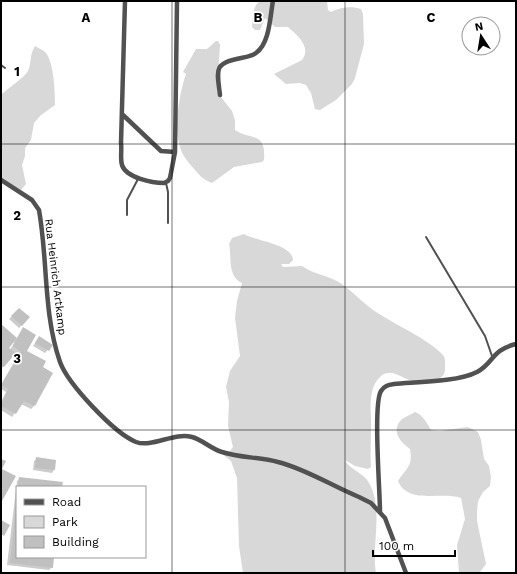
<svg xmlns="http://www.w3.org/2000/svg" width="517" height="574" font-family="'Work Sans',sans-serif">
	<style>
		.green { fill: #d8d8d8 }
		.shadow { fill: #0003; fill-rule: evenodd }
		.building { fill: #c0c0c0 }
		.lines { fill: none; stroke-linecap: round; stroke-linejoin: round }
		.service { stroke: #515151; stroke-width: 2 }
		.minor { stroke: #515151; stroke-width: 4.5 }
		.grid { fill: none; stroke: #000; stroke-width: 1; stroke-opacity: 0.55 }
		.labels { text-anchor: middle; stroke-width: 3.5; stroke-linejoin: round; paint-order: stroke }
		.street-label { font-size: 11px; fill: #000; stroke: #fff }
		.grid-label { font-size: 13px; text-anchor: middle; font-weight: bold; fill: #000; stroke: #fff; stroke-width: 3.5; stroke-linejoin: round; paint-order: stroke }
	</style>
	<rect width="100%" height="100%" fill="#fff"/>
	<path class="green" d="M260,1H327L328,10L331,12C340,7 352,6 361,9L363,14L364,44L355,78L352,84L336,100L320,110L315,109L311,93L306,85L300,83L286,84L274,74L302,60C312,47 297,35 288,27H275L265,18L260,30H255L252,27C253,17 252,7 260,1Z
		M216,41H218L220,45L217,92L232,111L235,120V130C252,141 266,131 264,160L262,162L234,167L212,183C204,180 200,176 195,170C190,164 184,158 181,150C173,130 179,94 186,74L183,72L196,49H207Z
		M35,46C38,48 41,49 44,51C54,59 55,92 55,105L41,115L34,123L31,140L25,148V156L22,165L26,184L21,190L1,178V95C8,88 24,78 28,71C32,61 29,56 35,46Z
		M244,234C255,241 292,244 293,260L289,264H281L283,267L302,266C314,274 325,275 337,281C349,288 358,298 368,306C389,323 423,335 442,354C446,358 445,362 445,368C446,382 426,384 415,382C403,380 392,367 381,376C366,389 372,414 371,431C371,443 370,455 371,467L368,469L355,466L345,460C350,470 364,473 369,483C384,509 371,546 376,573H243L239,546L237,478L231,461L221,453L230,451L233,447L228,426L229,402L226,387L230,371L240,356L235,318L237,301L242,283C227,276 232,257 229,244L232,238Z
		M415,412C423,415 427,423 431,430L439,431L468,427L478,432L481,440L484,459L489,466L491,477L490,486L483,492L478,501L477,512V521L486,564L480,572L459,573L457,545L465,519L461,498C441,491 408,505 398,481C407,467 413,467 410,449C400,442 391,431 401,420C404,417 411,415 415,412Z"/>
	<path class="shadow" d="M16,312L22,325L19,328L9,319Z
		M1,326L16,339L23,329L26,351L41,367L52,373L34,406L31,409L21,404L12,417L1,410V402L6,392L1,389V385L18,355L15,353L1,369ZM13,342L14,343L10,350L8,349Z
		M37,340L51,346L45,353L33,346Z
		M37,458L54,470L52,473L33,470L34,461Z
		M1,469L14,476L1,501Z
		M20,478L61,487H17V557H53L52,567L49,570L7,565L17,481Z"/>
	<path class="building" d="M19,308L30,317L22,326L11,316Z
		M1,324L17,338L9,348L16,353L4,367L1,365Z
		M23,327L36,335L27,351L46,361L43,367L53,373L35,406L24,401L16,414L1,406L8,389L1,385L21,352L13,346Z
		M39,336L53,345L49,351L35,343Z
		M36,457L56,460L55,470L35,468Z
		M1,459L6,461L2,469L16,476L2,501Z
		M19,477L63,482L62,487H18Z
		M16,505L17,557H54L53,568L10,563Z
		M1,520L10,525L4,536L1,534Z"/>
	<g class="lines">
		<path class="service" d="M1,65L5,68
			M166,183L168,192V223
			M127,215V200L138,179
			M426,237L485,336L492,356"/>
		<path class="minor" d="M125,1L121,143C122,150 120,159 122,165C126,178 153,183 164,183L168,181L170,178L175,152L177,1
			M220,95C217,70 213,63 241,58C246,57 252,56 256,53C270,43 270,16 273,1
			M123,115L161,151L175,152
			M1,180L32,200L39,210C48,260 43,313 60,362C68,384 114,433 136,442C152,448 174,432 192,437C203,440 211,449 222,452C240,458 260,457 278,462C306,469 332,486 359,497L371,503L385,518L406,573
			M380,512C380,491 373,404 381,391C384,386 388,385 394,384C416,382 458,382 477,372C494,363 491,350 516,344"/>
	</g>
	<path class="grid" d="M172,1V573M345,1V573M1,144H516M1,287H516M1,430H516"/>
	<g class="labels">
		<g class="street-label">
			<text transform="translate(56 277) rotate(83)" y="4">Rua Heinrich Artkamp</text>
		</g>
	</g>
	<g class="grid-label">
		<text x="86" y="22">A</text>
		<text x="258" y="22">B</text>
		<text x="431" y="22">C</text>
		<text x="17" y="76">1</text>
		<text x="17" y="220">2</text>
		<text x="17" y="363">3</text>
	</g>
	<rect width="517" height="574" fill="none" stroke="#000000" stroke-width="4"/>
	<rect x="16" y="486" width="130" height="72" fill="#ffffff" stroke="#999999"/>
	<rect x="24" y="499" width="20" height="6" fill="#515151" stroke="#999999"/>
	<text x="52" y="506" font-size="12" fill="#000000">Road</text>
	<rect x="24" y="516" width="20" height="12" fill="#d8d8d8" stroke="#999999"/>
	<text x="52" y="526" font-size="12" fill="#000000">Park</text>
	<rect x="24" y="536" width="20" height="12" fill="#c0c0c0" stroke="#999999"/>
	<text x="52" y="546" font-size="12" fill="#000000">Building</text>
	<g transform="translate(481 36) rotate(348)"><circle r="19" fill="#ffffff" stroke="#999999"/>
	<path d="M0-3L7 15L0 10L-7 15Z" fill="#000000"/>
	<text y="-6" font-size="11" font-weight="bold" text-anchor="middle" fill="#000000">N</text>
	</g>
	<path d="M373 550v6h82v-6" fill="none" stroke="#000000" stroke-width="2"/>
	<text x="379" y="550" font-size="12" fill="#000000" stroke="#ffffff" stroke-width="3" paint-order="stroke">100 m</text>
</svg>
